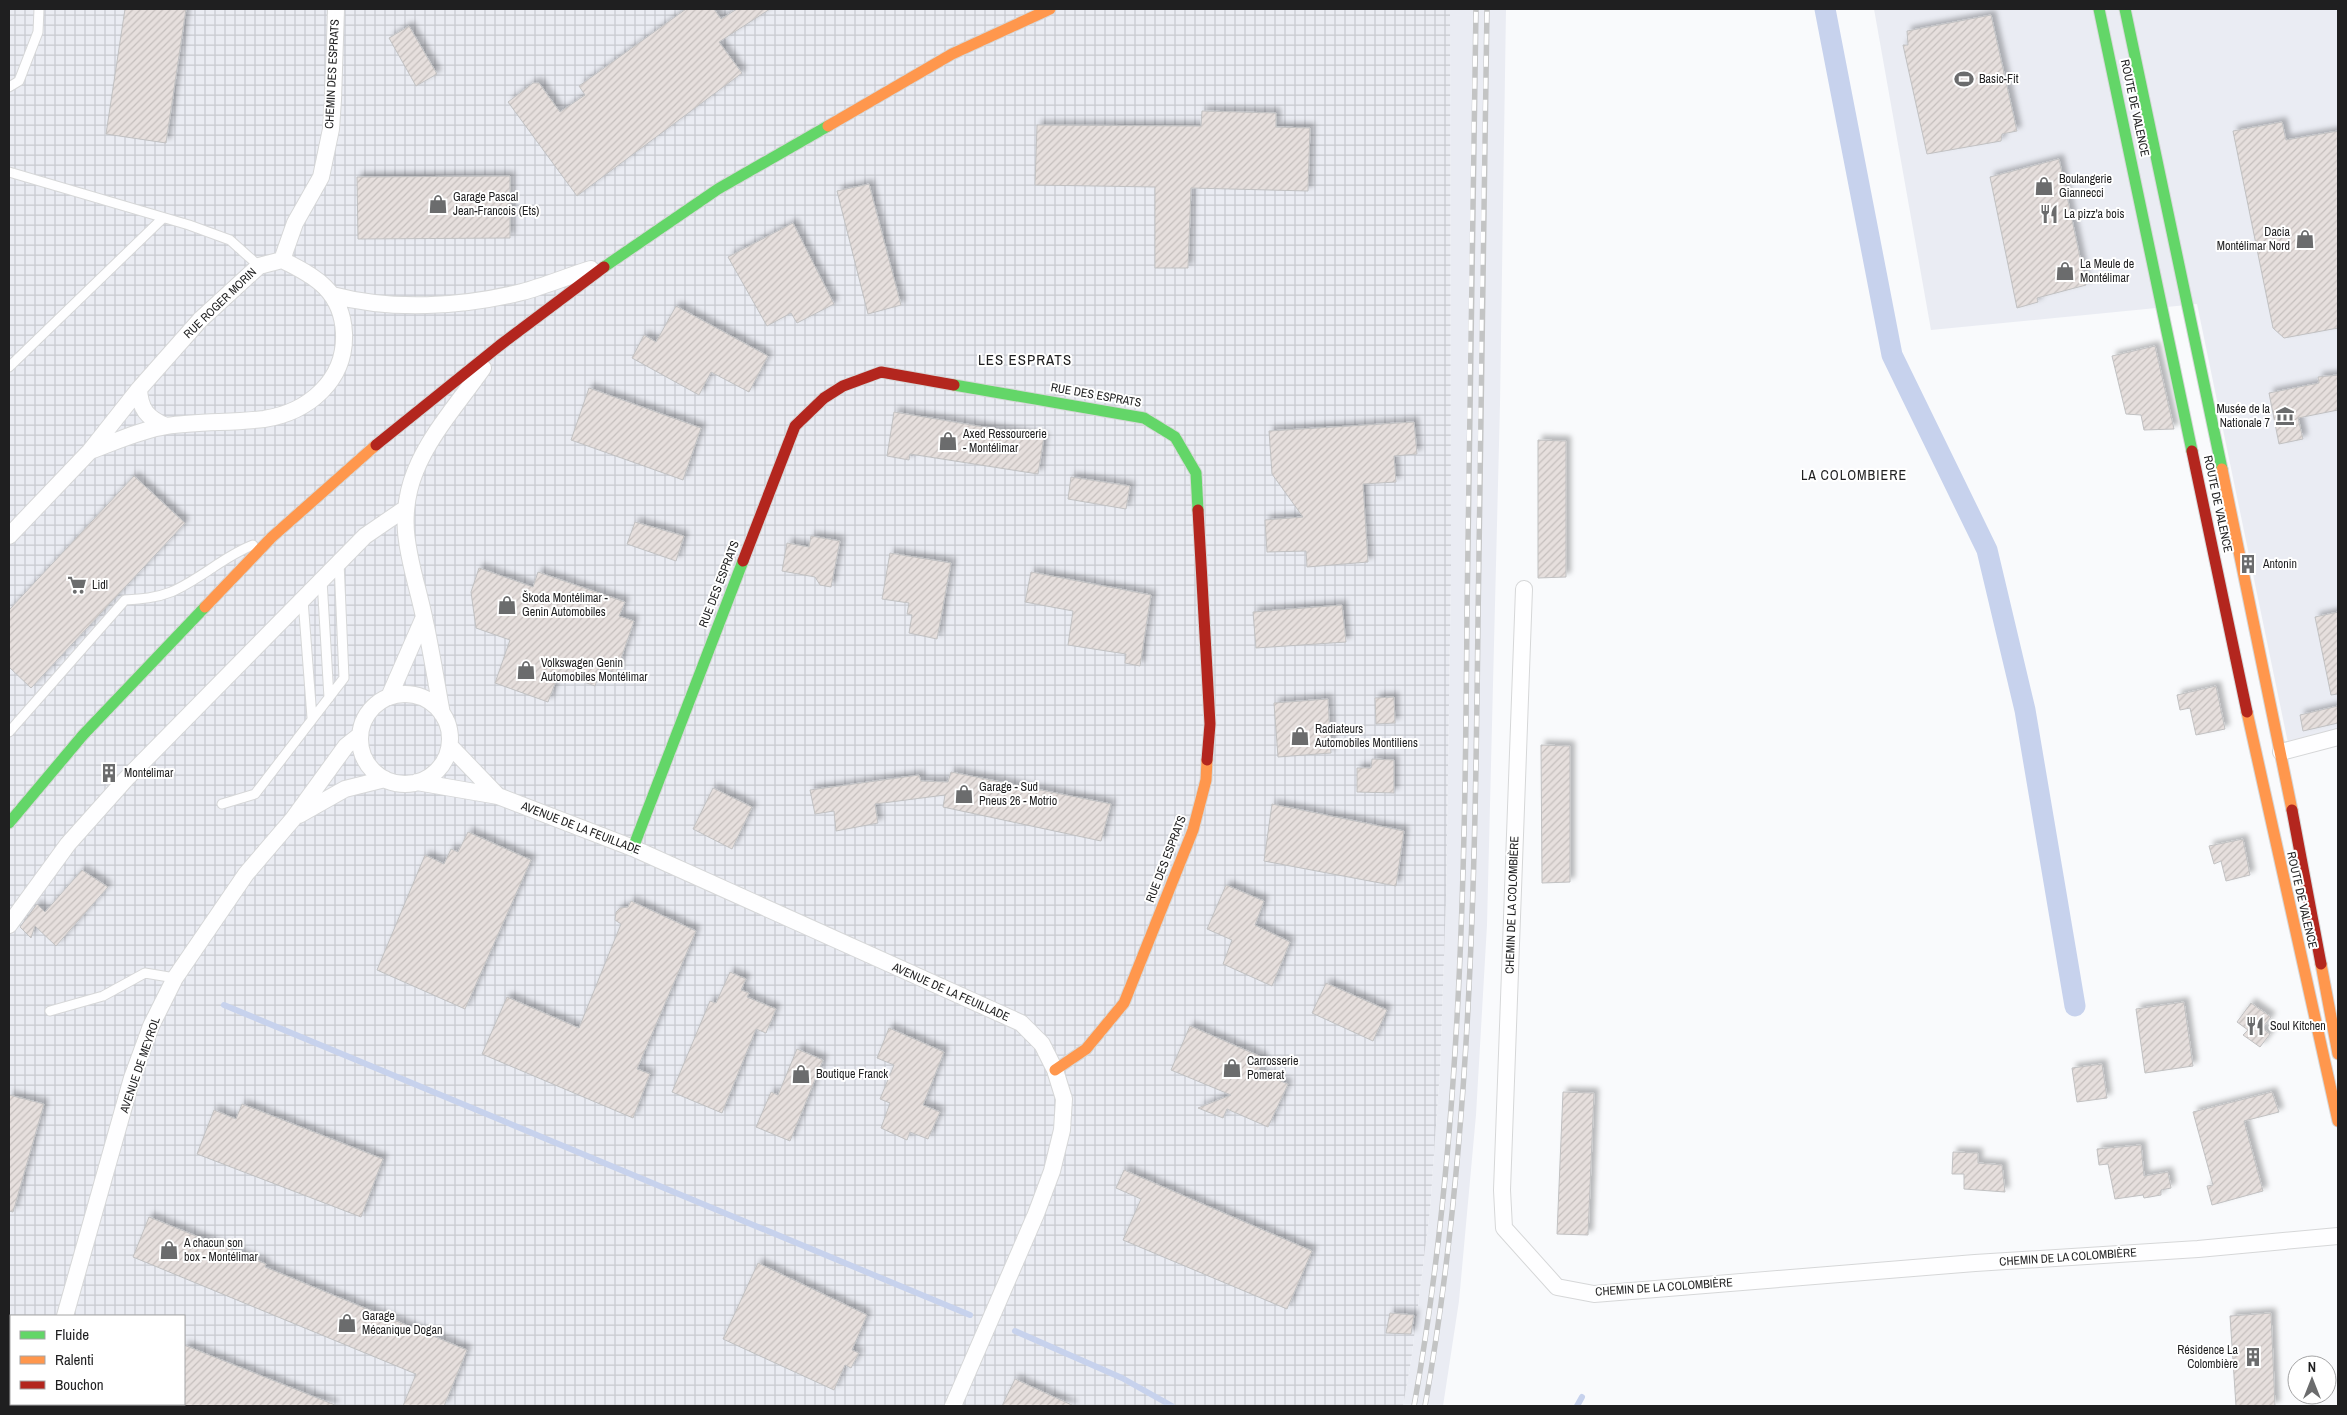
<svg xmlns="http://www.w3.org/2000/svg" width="2347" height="1415" font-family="'Archivo Narrow',sans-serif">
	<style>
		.built { fill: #eaecf3 }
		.industrial { fill: url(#industrial-grid); fill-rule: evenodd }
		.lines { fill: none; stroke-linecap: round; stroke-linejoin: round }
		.stream { stroke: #c7d2ed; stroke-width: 6 }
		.canal { stroke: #c7d2ed; stroke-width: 21 }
		.building { fill: url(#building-hatch); stroke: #c1c1c2; filter: url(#shadow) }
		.lane-casing { stroke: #d6d7d8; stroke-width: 11 }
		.street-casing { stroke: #d6d7d8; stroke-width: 18 }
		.fast-casing { stroke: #d6d7d8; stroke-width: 13 }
		.slow-casing { stroke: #d6d7d8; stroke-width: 13 }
		.jam-casing { stroke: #d6d7d8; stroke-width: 13 }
		.lane { stroke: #fefeff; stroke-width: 9 }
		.street { stroke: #fefeff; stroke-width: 16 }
		.fast { stroke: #63d668; stroke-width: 11 }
		.slow { stroke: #ff974d; stroke-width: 11 }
		.jam { stroke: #b3261e; stroke-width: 11 }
		.rail-casing { stroke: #c3c4c4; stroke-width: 5.5 }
		.rail { stroke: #fff; stroke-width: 4; stroke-dasharray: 11; stroke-linecap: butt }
		.labels { text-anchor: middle; stroke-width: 4; stroke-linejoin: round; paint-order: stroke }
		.street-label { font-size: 12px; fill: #1f1f20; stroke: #fff }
		.poi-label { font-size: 12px; fill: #1f1f20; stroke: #fff; text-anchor: start }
		.neighbourhood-label { font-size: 14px; letter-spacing: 1px; fill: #1f1f20; stroke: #fff }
		.quarter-label { font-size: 15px; letter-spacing: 1px; fill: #1f1f20; stroke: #fff }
	</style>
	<defs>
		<pattern id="industrial-grid" width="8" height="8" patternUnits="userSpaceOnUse" patternTransform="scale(1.25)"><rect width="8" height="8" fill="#eaecf3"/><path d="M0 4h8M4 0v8" fill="none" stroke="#c8cad0"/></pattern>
		<pattern id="building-hatch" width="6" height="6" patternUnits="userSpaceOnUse" patternTransform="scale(1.25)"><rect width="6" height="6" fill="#e6dfdd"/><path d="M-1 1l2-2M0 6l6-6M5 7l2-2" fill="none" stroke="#c5bfbd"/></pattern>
		<filter id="shadow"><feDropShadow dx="4.5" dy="-4.5" stdDeviation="2.5" flood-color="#0004"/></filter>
	</defs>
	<rect width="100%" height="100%" fill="#f9fafc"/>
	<path class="built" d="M1450,9H1506L1500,404L1487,925L1476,1115L1459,1301L1443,1406H1403L1411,1361L1430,1210L1440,1069L1446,901L1451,570Z
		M1874,9H2338V732L2288,743L2197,304L1931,330Z"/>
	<path class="industrial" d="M9,9H1450L1451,570L1446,901L1440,1069L1430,1210L1411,1361L1403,1406H9ZM11,1316H184V1404H11Z"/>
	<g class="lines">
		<path class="stream" d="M224,1005L970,1315
			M1015,1331L1122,1378L1172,1406
			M1577,1406L1582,1397"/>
		<path class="canal" d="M1825,9L1892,355L1987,550L2025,710L2075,1006"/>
	</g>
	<path class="building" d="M125,9H186L166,143L106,134Z
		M686,9H714L721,19L737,9H770L719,42L742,73L577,196L508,102L533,83H539L560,112L585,95L579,86Z
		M1991,15L2017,131L2002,134L2001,141L1927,154L1903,45H1908L1907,31Z
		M409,26L437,74L416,86L389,38Z
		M1202,111L1276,113V127L1310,128L1308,191L1191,188L1188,268H1155V187L1035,185L1037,125L1201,126Z
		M2282,122L2286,140L2338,131V328L2284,338L2273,328L2233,131Z
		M2059,159L2086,285L2037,298L2038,302L2017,308L1990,177Z
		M510,176V238L358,239L357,177Z
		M869,184L901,305L868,314L837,191Z
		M793,223L834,304L797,323L791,313L767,326L728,257Z
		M676,306L768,356L749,392L711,372L699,395L632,358L644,335L656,342Z
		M2155,346L2174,429L2144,430L2141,415L2126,414L2112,356Z
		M2338,375V410L2298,418L2303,439L2279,444L2269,393L2319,383L2318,377Z
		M589,388L701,428L683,480L571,440Z
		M894,412L1044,437L1038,474L910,454L909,460L887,456Z
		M1414,422L1417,454L1394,456L1396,482L1363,484L1368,562L1307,567L1306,551L1267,552L1265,520L1303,517L1272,474L1269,431Z
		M1538,440L1566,441V577L1538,578Z
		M134,476L185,523L31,688L9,667V610Z
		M1071,477L1130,486L1126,509L1068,499Z
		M635,522L684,536L676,561L627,544Z
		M811,536L840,541L831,587L820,585L815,577L782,571L787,543L809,547Z
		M890,553L951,563L937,639L909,633L912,615L907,614L909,603L882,599Z
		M479,568L533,587L538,572L625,602L619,616L634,621L616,673L601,668L595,686L559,673L548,702L495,683L510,640L476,628L471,592Z
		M1031,572L1151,595L1140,666L1125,663L1126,654L1068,645L1073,611L1025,602Z
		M1342,605L1346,642L1256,648L1253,612Z
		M2338,612V694L2331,695L2315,617Z
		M2216,686L2225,729L2196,735L2190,708L2180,710L2177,695Z
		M1394,697L1395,723L1376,724L1375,698Z
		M1328,699L1331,753L1278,757L1274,703Z
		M2338,706V723L2303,731L2300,715Z
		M1541,745L1570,746V882L1542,883Z
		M1372,759L1394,760V793L1357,792V768H1371Z
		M951,772L1111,804L1101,841L943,807L945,795L875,804L878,823L836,831L834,811L815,814L810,790L919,775L921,781L948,782Z
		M713,788L752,807L732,849L693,829Z
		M1272,804L1404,831L1396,886L1264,861Z
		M468,832L531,860L465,1009L377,970L425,855L444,864L451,849L458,852Z
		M2243,839L2250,875L2226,881L2221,861L2214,864L2209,846Z
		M82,870L108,887L56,946L35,926L31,938L20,927L37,904L45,912Z
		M1226,885L1264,901L1255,925L1290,942L1272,986L1223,964L1232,940L1207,929Z
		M631,901L696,931L637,1069L650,1074L633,1118L482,1054L507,997L579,1028L621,924L615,920L616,912L620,908L628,907Z
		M730,972L746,979L741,990L749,993L747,997L776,1009L766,1033L756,1029L722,1113L672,1092L710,1001L716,1003Z
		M1326,983L1387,1010L1373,1041L1312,1013Z
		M2184,1002L2193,1066L2145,1073L2136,1009Z
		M2251,1003L2271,1017L2262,1028L2270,1034L2260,1047L2243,1035L2248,1030L2237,1022Z
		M1190,1026L1264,1058L1258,1072L1288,1084L1268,1127L1227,1109L1223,1118L1198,1108L1231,1095L1171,1070Z
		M889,1028L944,1052L923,1105L940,1112L928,1139L910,1132L907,1140L881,1128L890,1103L880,1099L894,1065L877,1058Z
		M797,1049L823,1060L790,1141L756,1127L771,1092L778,1095Z
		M2102,1064L2107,1098L2077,1102L2072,1068Z
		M1563,1092L1594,1093L1588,1235L1557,1234Z
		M2272,1092L2279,1112L2244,1121L2263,1191L2212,1205L2207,1186L2213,1185L2193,1112Z
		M9,1095L44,1104L13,1212L9,1211Z
		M242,1104L383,1159L361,1217L197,1154L214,1110L236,1119Z
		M2141,1145L2144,1176L2168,1172L2171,1188L2161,1190V1195L2144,1198L2143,1195L2115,1199L2108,1164L2099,1165L2097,1149Z
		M1953,1152L1978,1153V1163L2002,1165L2005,1192L1964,1189V1174H1952Z
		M1124,1170L1312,1251L1287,1309L1123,1240L1141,1199L1116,1188Z
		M149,1217L266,1264L265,1267L467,1350L444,1406H403L416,1374L133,1257Z
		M758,1263L867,1315L852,1350L859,1353L851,1368L845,1365L834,1390L723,1339Z
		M1390,1313L1414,1315L1411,1334L1386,1333Z
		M2271,1313L2275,1406H2236L2230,1316Z
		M184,1345L335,1405V1406H184Z
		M1015,1379L1074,1406H1002Z"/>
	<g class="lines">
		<g class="lane-casing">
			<path id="lane" d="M9,87L19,81L38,32L39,9
				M9,172L189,225L230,240L259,266
				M9,367L163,218
				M322,580L329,698
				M303,600L312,718
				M9,732L125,600C141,599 156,598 171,592C201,579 224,556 253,545
				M222,804L255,794L344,678L339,562
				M50,1011L103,996L145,973L175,978"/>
		</g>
		<g class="street-casing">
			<path id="street" d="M282,260L295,223L321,177L331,129L333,100L336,9
				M332,295C392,311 462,307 522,292C545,286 568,276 591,269
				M139,389C140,409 147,418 166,426
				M90,451C115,442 140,430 166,426C199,421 232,423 264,419C309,412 346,380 344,333C342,292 316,276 282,260
				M9,536L90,451L139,389L200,320L259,266L282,260
				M1524,589L1502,1190L1504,1228L1557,1287L1594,1294L1975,1263L2198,1249L2338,1236
				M360 739a45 45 0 1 1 90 0a45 45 0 1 1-90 0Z
				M389,697L424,617
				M442,714C436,681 431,649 424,617C413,565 394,525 415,472C430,434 460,401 483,368
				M450,746L498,796
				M2281,752L2338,737
				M417,782L498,796L633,848L1021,1023L1042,1044L1055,1070L1064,1099L1062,1130L1052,1171L1036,1214L953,1406
				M299,815L345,789L385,779
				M9,925L68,844L126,779L365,536L406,508
				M65,1316L132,1078L151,1026L175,978L246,874L293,819L346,746L360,735
				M41,1406V1404"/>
		</g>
		<g class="fast-casing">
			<path id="fast" d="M2099,9L2192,451
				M2125,9L2222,469
				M604,267L718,189L828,126
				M954,385L1144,418L1175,437L1196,473L1198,510
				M9,823L83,735L205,607
				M633,848L743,561"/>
		</g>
		<g class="slow-casing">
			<path id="slow" d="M828,126L952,54L1050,9
				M2222,469L2292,810
				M205,607L272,537L376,445
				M2247,712L2338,1121
				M2321,964L2338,1054
				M1055,1070L1086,1049L1124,1003L1193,830L1206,780L1207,760"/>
		</g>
		<g class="jam-casing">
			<path id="jam" d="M376,445L499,346L604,267
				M2192,451L2247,712
				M1198,510L1210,724L1207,760
				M743,561L795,426L824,398L843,386L881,372L954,385
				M2292,810L2321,964"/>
		</g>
		<use href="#lane" class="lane"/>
		<use href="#street" class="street"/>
		<use href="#fast" class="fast"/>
		<use href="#slow" class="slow"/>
		<use href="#jam" class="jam"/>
		<g class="rail-casing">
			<path id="rail" d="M1414,1406C1461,1146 1465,878 1467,614C1469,412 1472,210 1476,9
				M1425,1406C1471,1148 1475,883 1478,621C1480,417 1483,213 1487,9"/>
		</g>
		<use href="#rail" class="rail"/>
	</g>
	<defs>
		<g id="stadium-bare" transform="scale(1.5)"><path d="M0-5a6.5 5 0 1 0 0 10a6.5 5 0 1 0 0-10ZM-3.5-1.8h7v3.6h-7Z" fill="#6b6c6d" stroke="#fff" stroke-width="2.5" paint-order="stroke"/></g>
		<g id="shop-bare" transform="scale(1.5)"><path d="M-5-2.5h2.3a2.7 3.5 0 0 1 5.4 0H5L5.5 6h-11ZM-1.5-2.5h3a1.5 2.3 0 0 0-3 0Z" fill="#6b6c6d" stroke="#fff" stroke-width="2.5" paint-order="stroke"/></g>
		<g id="restaurant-bare" transform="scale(1.5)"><path d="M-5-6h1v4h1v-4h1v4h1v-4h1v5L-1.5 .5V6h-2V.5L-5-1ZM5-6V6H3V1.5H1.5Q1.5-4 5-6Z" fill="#6b6c6d" stroke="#fff" stroke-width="2.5" paint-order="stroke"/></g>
		<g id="museum-bare" transform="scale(1.5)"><path d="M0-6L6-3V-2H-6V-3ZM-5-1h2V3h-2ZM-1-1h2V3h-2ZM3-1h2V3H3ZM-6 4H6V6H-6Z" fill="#6b6c6d" stroke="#fff" stroke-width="2.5" paint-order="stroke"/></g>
		<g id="building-bare" transform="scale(1.5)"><path d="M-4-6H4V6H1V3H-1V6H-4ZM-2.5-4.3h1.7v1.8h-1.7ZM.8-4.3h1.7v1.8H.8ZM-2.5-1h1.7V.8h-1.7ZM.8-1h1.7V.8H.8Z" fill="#6b6c6d" stroke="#fff" stroke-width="2.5" paint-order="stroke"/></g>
		<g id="supermarket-bare" transform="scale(1.5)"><path d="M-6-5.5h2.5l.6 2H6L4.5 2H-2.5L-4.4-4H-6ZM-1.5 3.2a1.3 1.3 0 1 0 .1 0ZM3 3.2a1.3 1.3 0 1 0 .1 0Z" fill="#6b6c6d" stroke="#fff" stroke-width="2.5" paint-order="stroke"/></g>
	</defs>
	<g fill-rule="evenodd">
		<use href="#stadium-bare" x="1964" y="79"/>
		<use href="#shop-bare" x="2044" y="186"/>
		<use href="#shop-bare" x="438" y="204"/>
		<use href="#restaurant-bare" x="2049" y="214"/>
		<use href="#shop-bare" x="2305" y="239"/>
		<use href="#shop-bare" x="2065" y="271"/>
		<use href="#museum-bare" x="2285" y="416"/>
		<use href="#shop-bare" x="948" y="441"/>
		<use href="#building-bare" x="2248" y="564"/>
		<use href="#supermarket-bare" x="77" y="585"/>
		<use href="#shop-bare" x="507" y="605"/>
		<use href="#shop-bare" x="526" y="670"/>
		<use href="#shop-bare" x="1300" y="736"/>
		<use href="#building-bare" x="109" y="773"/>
		<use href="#shop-bare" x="964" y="794"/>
		<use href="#restaurant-bare" x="2255" y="1026"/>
		<use href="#shop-bare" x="1232" y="1068"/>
		<use href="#shop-bare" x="801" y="1074"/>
		<use href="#shop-bare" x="169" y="1250"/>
		<use href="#shop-bare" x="347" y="1323"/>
		<use href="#building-bare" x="2253" y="1357"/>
	</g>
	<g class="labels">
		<g class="street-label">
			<text transform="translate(332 74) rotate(-87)" y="4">CHEMIN DES ESPRATS</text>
			<text transform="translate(2135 108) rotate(78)" y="4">ROUTE DE VALENCE</text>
			<text transform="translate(220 303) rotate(-44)" y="4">RUE ROGER MORIN</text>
			<text transform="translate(1096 395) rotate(10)" y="4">RUE DES ESPRATS</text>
			<text transform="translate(2218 504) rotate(78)" y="4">ROUTE DE VALENCE</text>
			<text transform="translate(719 584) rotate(-69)" y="4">RUE DES ESPRATS</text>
			<text transform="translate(581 828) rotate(21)" y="4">AVENUE DE LA FEUILLADE</text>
			<text transform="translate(1166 859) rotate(-69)" y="4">RUE DES ESPRATS</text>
			<text transform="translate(2302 900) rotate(77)" y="4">ROUTE DE VALENCE</text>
			<text transform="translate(1512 905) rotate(-88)" y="4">CHEMIN DE LA COLOMBIÈRE</text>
			<text transform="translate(951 992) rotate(24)" y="4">AVENUE DE LA FEUILLADE</text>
			<text transform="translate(140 1065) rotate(-71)" y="4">AVENUE DE MEYROL</text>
			<text transform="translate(2068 1257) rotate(-4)" y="4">CHEMIN DE LA COLOMBIÈRE</text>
			<text transform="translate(1664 1287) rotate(-4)" y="4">CHEMIN DE LA COLOMBIÈRE</text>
		</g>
		<g class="poi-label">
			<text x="1979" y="83">Basic-Fit</text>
			<text x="2059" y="183">Boulangerie<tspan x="2059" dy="14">Giannecci</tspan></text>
			<text x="453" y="201">Garage Pascal<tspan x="453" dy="14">Jean-Francois (Ets)</tspan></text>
			<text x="2064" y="218">La pizz'a bois</text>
			<text x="2290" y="236" text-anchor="end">Dacia<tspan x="2290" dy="14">Montélimar Nord</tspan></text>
			<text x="2080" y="268">La Meule de<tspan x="2080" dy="14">Montélimar</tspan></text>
			<text x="2270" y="413" text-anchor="end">Musée de la<tspan x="2270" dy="14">Nationale 7</tspan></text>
			<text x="963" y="438">Axed Ressourcerie<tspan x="963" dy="14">- Montélimar</tspan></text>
			<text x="2263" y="568">Antonin</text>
			<text x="92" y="589">Lidl</text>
			<text x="522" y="602">Škoda Montélimar -<tspan x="522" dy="14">Genin Automobiles</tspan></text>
			<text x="541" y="667">Volkswagen Genin<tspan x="541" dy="14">Automobiles Montélimar</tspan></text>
			<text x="1315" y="733">Radiateurs<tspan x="1315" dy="14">Automobiles Montiliens</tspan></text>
			<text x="124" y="777">Montelimar</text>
			<text x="979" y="791">Garage - Sud<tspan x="979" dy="14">Pneus 26 - Motrio</tspan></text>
			<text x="2270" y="1030">Soul Kitchen</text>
			<text x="1247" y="1065">Carrosserie<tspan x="1247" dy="14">Pomerat</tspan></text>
			<text x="816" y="1078">Boutique Franck</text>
			<text x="184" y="1247">A chacun son<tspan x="184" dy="14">box - Montélimar</tspan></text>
			<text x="362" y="1320">Garage<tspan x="362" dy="14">Mécanique Dogan</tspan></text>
			<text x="2238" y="1354" text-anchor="end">Résidence La<tspan x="2238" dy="14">Colombière</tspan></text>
		</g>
		<g class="neighbourhood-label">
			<text x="1854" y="480">LA COLOMBIERE</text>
		</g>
		<g class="quarter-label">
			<text x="1025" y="365">LES ESPRATS</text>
		</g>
	</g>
	<rect width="2347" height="1415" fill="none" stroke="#1f1f20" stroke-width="20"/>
	<rect x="10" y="1315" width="175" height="90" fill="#ffffff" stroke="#a5a5a6"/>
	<rect x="20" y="1331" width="25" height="8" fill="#63d668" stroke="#a5a5a6"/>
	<text x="55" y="1340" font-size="15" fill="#1f1f20">Fluide</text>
	<rect x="20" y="1356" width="25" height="8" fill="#ff974d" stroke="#a5a5a6"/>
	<text x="55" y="1365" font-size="15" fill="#1f1f20">Ralenti</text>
	<rect x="20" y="1381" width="25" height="8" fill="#b3261e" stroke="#a5a5a6"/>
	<text x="55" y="1390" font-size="15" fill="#1f1f20">Bouchon</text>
	<g transform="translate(2312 1380)"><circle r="24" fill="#ffffff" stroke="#a5a5a6"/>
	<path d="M0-4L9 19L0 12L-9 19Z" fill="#6b6c6d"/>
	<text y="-8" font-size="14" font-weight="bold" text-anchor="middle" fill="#1f1f20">N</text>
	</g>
</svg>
